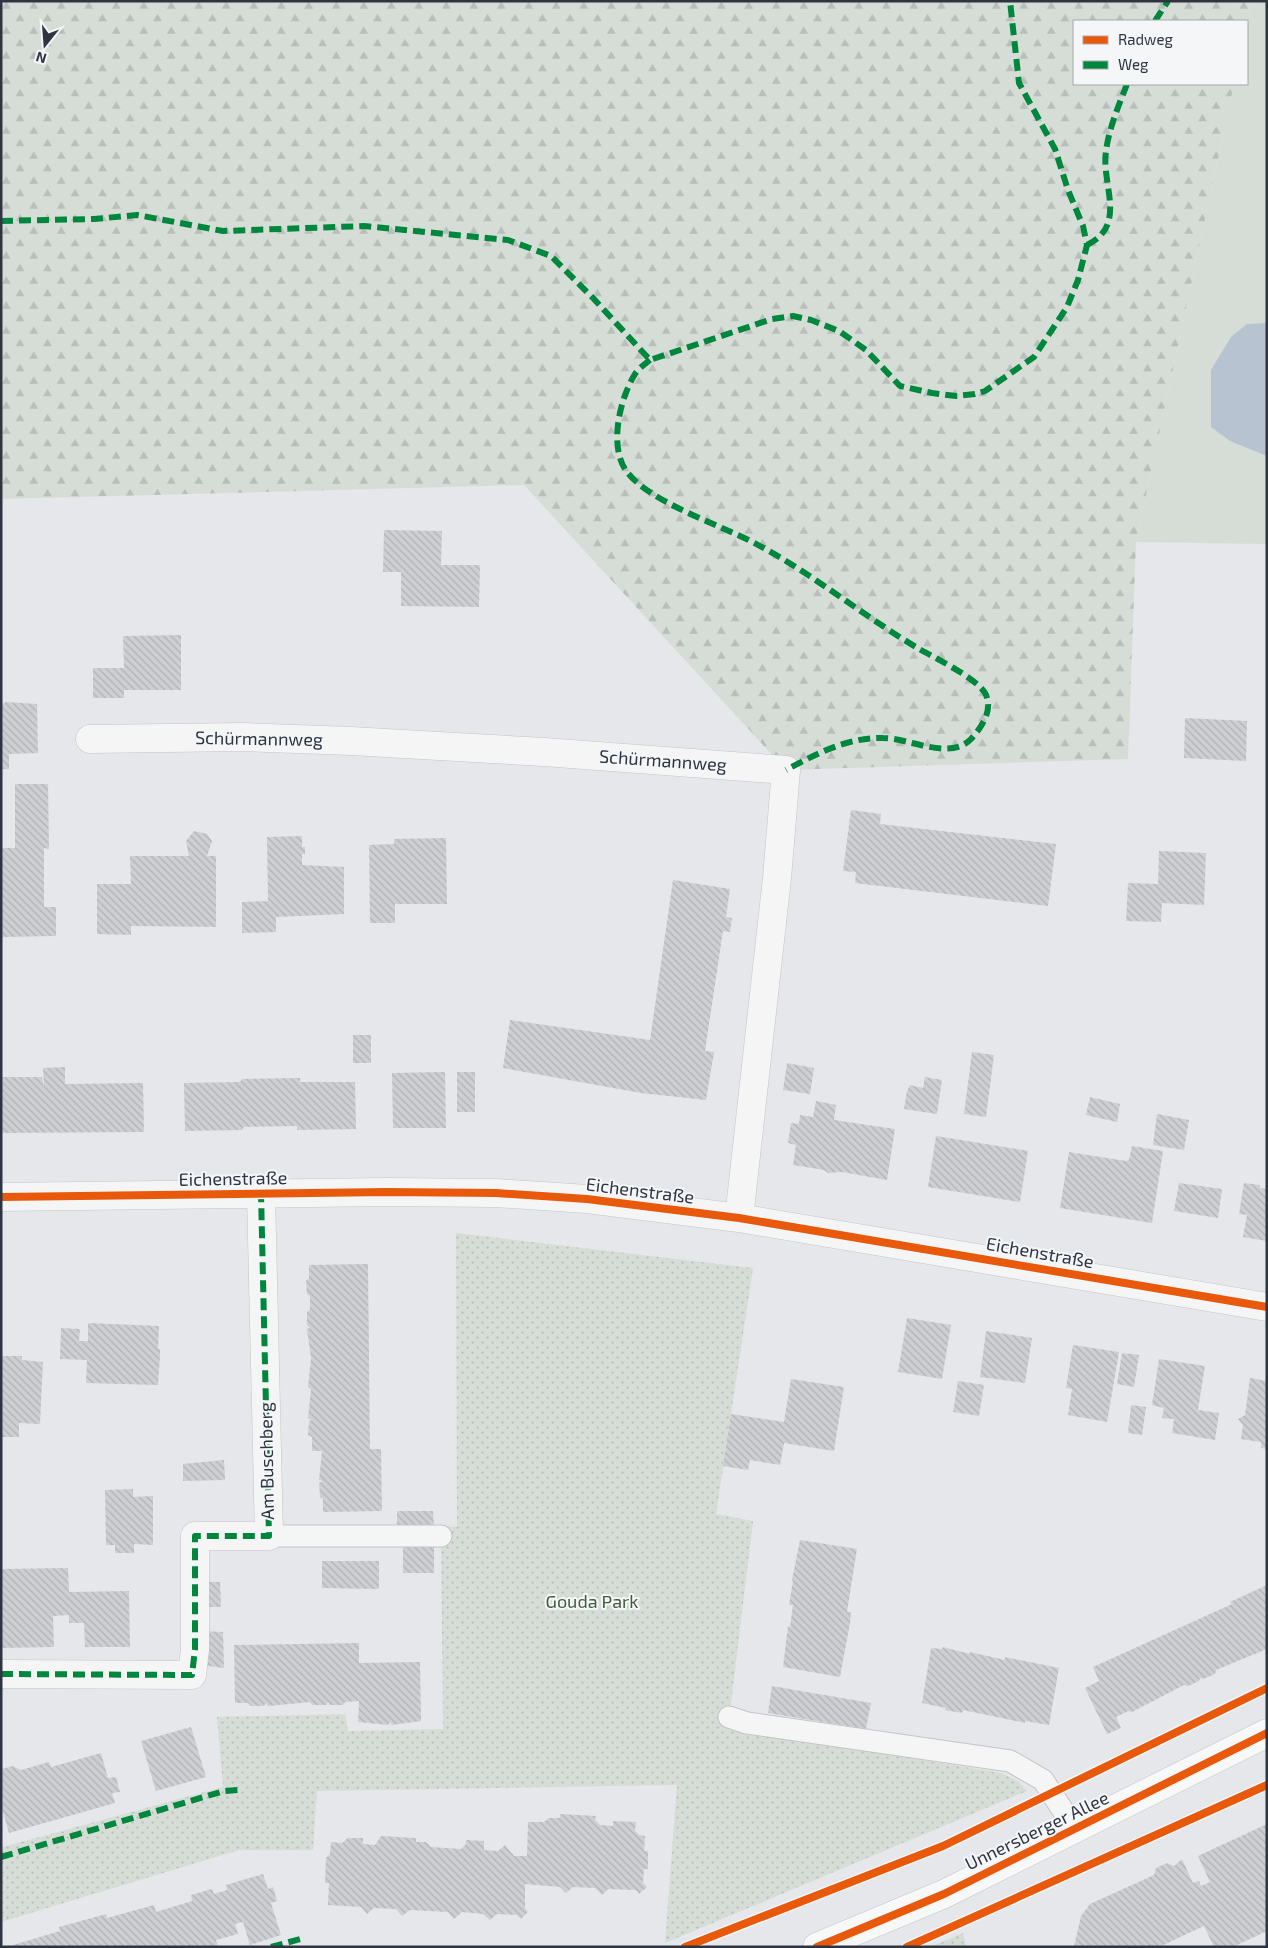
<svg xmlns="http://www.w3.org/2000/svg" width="1268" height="1948" font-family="'Exo 2',sans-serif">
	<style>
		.green { fill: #d6ddd6 }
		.forest { fill: url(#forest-firs) }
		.park { fill: url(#park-dots) }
		.water { fill: #b8c3d1 }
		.building { fill: url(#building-back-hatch) }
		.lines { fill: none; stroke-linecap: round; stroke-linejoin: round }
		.lane-casing { stroke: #c4c5c8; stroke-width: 23 }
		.street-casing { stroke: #c4c5c8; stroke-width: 29 }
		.secondary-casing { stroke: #c4c5c8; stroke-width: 29 }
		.lane { stroke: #f5f5f6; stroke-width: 21 }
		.street { stroke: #f5f5f6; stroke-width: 28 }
		.secondary { stroke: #f7f8f8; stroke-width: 28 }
		.quiet { stroke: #00873e; stroke-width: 6; stroke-dasharray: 12 6; stroke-linecap: butt }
		.cycleway-casing { stroke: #f4f6f8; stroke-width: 11 }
		.cycleway { stroke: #e8590c; stroke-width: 8 }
		.labels { text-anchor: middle; stroke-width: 4; stroke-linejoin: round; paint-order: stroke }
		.street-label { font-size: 18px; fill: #2e3441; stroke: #f4f6f8 }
		.park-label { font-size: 18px; fill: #415c3c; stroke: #f4f6f8 }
	</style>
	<defs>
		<pattern id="forest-firs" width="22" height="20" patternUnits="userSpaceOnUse" patternTransform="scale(1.25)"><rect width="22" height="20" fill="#d6ddd6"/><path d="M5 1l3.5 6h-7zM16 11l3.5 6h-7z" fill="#b8beb9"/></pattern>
		<pattern id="park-dots" width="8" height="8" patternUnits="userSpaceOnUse" patternTransform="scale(1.25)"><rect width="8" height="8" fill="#d6ddd6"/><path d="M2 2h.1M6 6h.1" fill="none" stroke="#b8beb9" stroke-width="1.8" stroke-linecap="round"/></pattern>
		<pattern id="building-back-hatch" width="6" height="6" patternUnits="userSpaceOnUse" patternTransform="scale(1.25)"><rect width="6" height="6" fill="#cecfd2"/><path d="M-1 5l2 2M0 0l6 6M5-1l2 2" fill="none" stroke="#b1b2b6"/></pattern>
	</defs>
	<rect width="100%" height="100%" fill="#e5e7ea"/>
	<path class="green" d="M1251,1H1267V544L1136,542L1234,84H1247V23Z"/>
	<path class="forest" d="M1,1H1251L1247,23V21H1074V84H1234L1136,542L1128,759L786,770L524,485L1,499Z"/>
	<path class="park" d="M456,1233L753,1268L716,1514L753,1521L728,1728L1001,1773L1018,1781L1027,1791L665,1943L677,1785L317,1791L313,1850H239L1,1922V1842L3,1847L223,1787L217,1717L345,1714L348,1731L443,1729L441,1526L457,1527Z
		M963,1933L966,1947H930Z"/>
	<path class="water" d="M1267,323V456L1230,441L1211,427V370L1231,337L1247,324Z"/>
	<path class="building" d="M384,530L442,531L441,565H480L479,607L401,606V572H383Z
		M181,635V690H124V698H93V668H124L123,636Z
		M6,702L37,704L38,753L9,754V769H1V705Z
		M1185,718L1247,721L1246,761L1184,758Z
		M15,784H48L49,849L44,848V907H56V936L1,937V848H15Z
		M851,810L881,814L880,824L1056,844L1048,906L855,883L856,872L843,871Z
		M194,831L207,834L212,841L207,856H216V927L131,926V935L97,934V884H131L130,856H189L186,841Z
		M302,836V847H305V854H302V865L344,867V914L276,917V932L242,933V902L268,901L267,837Z
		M446,838L447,904H395V923H370L369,845L394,844V839Z
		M1159,851L1206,853L1204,905L1162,903L1161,922L1126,921L1128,883L1158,884Z
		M673,880L730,889L726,917L732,918L730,932L723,931L705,1051L714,1052L706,1100L641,1093L503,1068L510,1020L650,1040Z
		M353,1035H371V1063H353Z
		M972,1052L994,1055L986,1117L964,1114Z
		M787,1063L814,1068L810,1094L783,1090Z
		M65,1067V1084L143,1083L144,1132L1,1133V1077H42L44,1088L43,1068Z
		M445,1072L446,1128H393L392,1073Z
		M457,1072H475V1112H457Z
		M925,1077L942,1080L937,1114L904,1109L907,1091L910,1085L923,1088Z
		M300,1078V1082H355L356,1129L297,1130V1126L244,1127L242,1130L185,1131L184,1083L240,1082L242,1079Z
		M1090,1097L1120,1104L1117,1122L1086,1115Z
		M816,1101L836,1105L834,1120L895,1129L887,1180L842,1172L828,1173L824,1170L793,1165L796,1145L788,1143L791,1123L799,1124L800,1115L813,1117Z
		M1157,1114L1189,1120L1184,1150L1153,1145Z
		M936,1136L1028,1151L1020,1202L928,1187Z
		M1132,1146L1163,1151L1152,1223L1060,1208L1069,1152L1126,1161L1129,1160Z
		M1179,1183L1222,1189L1218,1218L1174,1211Z
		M1244,1183L1260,1185V1188L1267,1189V1241L1243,1237L1247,1215L1239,1214Z
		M368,1264L370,1449H381L382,1511L323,1512V1499L320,1497L319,1483L323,1481L319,1480L322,1451H312V1437L308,1435L309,1421L312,1420L308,1418L311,1389L308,1387L311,1358L307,1329L310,1328L307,1325V1312L310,1310V1296L307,1294L306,1280L309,1279V1265Z
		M907,1318L951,1325L942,1379L898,1372Z
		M88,1323L159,1326L158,1349H160V1356L158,1385L86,1383L87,1360L60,1359L61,1328L80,1329L79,1341H88Z
		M986,1331L1032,1338L1025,1383L980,1377Z
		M1073,1345L1119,1352L1107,1422L1068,1415L1072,1389L1066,1388Z
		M1122,1353L1139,1355L1134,1387L1117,1384Z
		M2,1356H22V1360L43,1362L40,1424L19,1423V1437H1Z
		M1159,1359L1205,1366L1198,1410L1219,1413L1215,1440L1172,1433L1174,1419L1162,1418L1164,1408L1152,1405Z
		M1250,1378L1267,1381V1449L1261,1448V1442L1241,1439L1243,1425L1238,1419L1245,1415Z
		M791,1379L844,1387L834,1451L784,1443L780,1465L750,1460L748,1470L723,1466L731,1414L784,1422Z
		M958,1381L984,1385L979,1416L953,1412Z
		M1131,1405L1146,1407L1142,1435L1128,1433Z
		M224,1460L225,1480L183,1481V1464Z
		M133,1489V1497L153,1496V1545L134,1544V1553H115V1545H106L105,1490Z
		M397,1511H433L434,1526L397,1527Z
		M800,1540L857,1549L847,1612H851L850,1623L840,1677L783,1667L788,1626L790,1627L793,1605H789L793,1581L792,1580Z
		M403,1542H434V1573H403Z
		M322,1561H379V1589L322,1588Z
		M68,1568L69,1592L129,1591L130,1647H85L84,1623H69V1615L53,1616L54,1647L1,1648V1569Z
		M201,1582H220L221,1607H202Z
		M1267,1585V1649L1216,1670L1215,1674L1203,1679L1200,1678L1199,1681L1188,1686L1184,1685L1132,1712L1128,1711L1116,1717L1121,1728L1107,1734L1085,1688L1099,1681L1093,1667L1232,1604L1230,1602Z
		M200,1631L223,1632L224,1668L202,1665Z
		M359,1643V1663L420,1662L421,1721L392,1725L390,1722L388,1725L358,1722L359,1701L345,1702L343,1705H330L328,1702L326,1705H312L310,1702L268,1706L266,1703L264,1706H251L248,1703H235L234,1645Z
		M943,1647L970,1654V1652L1005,1660V1657L1059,1668L1049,1725L1025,1721V1723L963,1710L962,1713L945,1710L946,1708L922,1703L931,1648L942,1649Z
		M772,1686L871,1703L866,1729L768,1713Z
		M191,1727L206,1777L156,1791L141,1741Z
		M101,1753L108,1778L116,1777L120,1792L112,1793L115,1803L9,1833L1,1804V1769L13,1766L21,1770L49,1762L51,1767Z
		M560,1814L596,1816L595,1820L600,1825L613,1826V1821L636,1822L635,1831L639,1835L645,1836L644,1851H648V1869H644L643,1883L647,1887L639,1894L636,1890L608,1889L602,1895L595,1888L573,1887L566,1893L560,1887L525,1884V1908L528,1912L521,1919L517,1915L497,1914L490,1920L483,1914L462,1912L454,1919L448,1912L410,1910L402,1916L396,1909L374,1908L367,1914L361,1907L328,1905L329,1883H325L326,1858L330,1854L331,1842L342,1843L348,1838H363V1844L375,1845L381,1836L416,1838V1842H426L431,1847L461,1849L466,1844V1840L484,1841V1850L498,1851L505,1845L514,1856H527L528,1822H544L549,1818H560Z
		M1267,1824V1931L1233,1947H1214L1204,1926L1159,1947H1074L1081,1916L1090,1904L1154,1875L1156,1868L1167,1863L1174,1866L1182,1859L1193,1883L1199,1881L1201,1886L1210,1882L1198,1856Z
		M263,1874L268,1889L273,1887L277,1901L271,1903L281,1935L250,1945L243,1922L235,1924L238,1934L216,1940L218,1947H14L13,1945L60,1931L59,1927L106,1914L107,1918L154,1905L156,1912L192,1901L191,1895L212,1889L214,1894L227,1890L226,1885Z"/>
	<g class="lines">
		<g class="lane-casing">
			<path id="lane" d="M269,1536H441
				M729,1717L747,1723L1010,1761L1043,1780L1075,1829"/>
		</g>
		<g class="street-casing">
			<path id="street" d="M90,739L243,737L351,741L544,752L786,770L777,878L739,1218
				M1,1197L387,1192L496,1193L587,1199L739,1218L1267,1307
				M1,1674L192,1675L195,1649V1536H269L261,1193"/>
		</g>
		<g class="secondary-casing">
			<path id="secondary" d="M817,1947L944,1894L1267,1733"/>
		</g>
		<use href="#lane" class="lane"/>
		<use href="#street" class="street"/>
		<use href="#secondary" class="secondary"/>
		<path class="quiet" d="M1155,21L1168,1
			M1,221L94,219L137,215L223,231L364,226L508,240L551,256L593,298L650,360L772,319L793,316L811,320L839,331L866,350L900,386L932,393L956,396L975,394L985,391L1034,357L1067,307L1078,280L1087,245L1083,226L1068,190L1055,149L1019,83L1010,1
			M1087,245C1128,225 1101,185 1106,151C1109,128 1119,105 1127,84
			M650,360C645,364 638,369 635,374C620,398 608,447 627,472C652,504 722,525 758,545C813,574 862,615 916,647C934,658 974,676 985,693C994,709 982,727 971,739C950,761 909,738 883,738C848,737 816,754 786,770
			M1,1674L192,1675L195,1649V1536H269L261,1193
			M1,1857L224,1791L239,1790
			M271,1947L304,1938"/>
		<g class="cycleway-casing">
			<path id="cycleway" d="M1,1197L387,1192L496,1193L587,1199L739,1218L1267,1307
				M685,1947L943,1846L1267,1688
				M817,1947L944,1894L1267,1733
				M907,1947L1267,1785"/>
		</g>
		<use href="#cycleway" class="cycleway"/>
	</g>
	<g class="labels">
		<g class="street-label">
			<text transform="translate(259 739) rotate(1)" y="6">Schürmannweg</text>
			<text transform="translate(663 761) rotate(4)" y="6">Schürmannweg</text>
			<text transform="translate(233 1179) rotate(-1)" y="6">Eichenstraße</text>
			<text transform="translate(640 1191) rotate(7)" y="6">Eichenstraße</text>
			<text transform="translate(1040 1253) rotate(10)" y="6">Eichenstraße</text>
			<text transform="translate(267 1461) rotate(-91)" y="6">Am Buschberg</text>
			<text transform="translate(1037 1831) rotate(-26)" y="6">Unnersberger Allee</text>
		</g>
		<g class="park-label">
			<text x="592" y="1608">Gouda Park</text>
		</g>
	</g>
	<rect width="1268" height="1948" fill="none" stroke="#2e3441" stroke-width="5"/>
	<rect x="1073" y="20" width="175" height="65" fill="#f4f6f8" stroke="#a5a8af"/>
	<rect x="1083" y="36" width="25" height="8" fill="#e8590c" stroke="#a5a8af"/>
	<text x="1118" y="45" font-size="15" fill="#2e3441">Radweg</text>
	<rect x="1083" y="61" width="25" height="8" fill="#00873e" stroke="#a5a8af"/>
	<text x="1118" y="70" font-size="15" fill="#2e3441">Weg</text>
	<g transform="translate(45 45) rotate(197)" stroke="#f4f6f8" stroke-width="4" paint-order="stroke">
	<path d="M0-4L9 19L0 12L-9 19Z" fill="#2e3441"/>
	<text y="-8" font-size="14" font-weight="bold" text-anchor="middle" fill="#2e3441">N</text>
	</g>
</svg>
